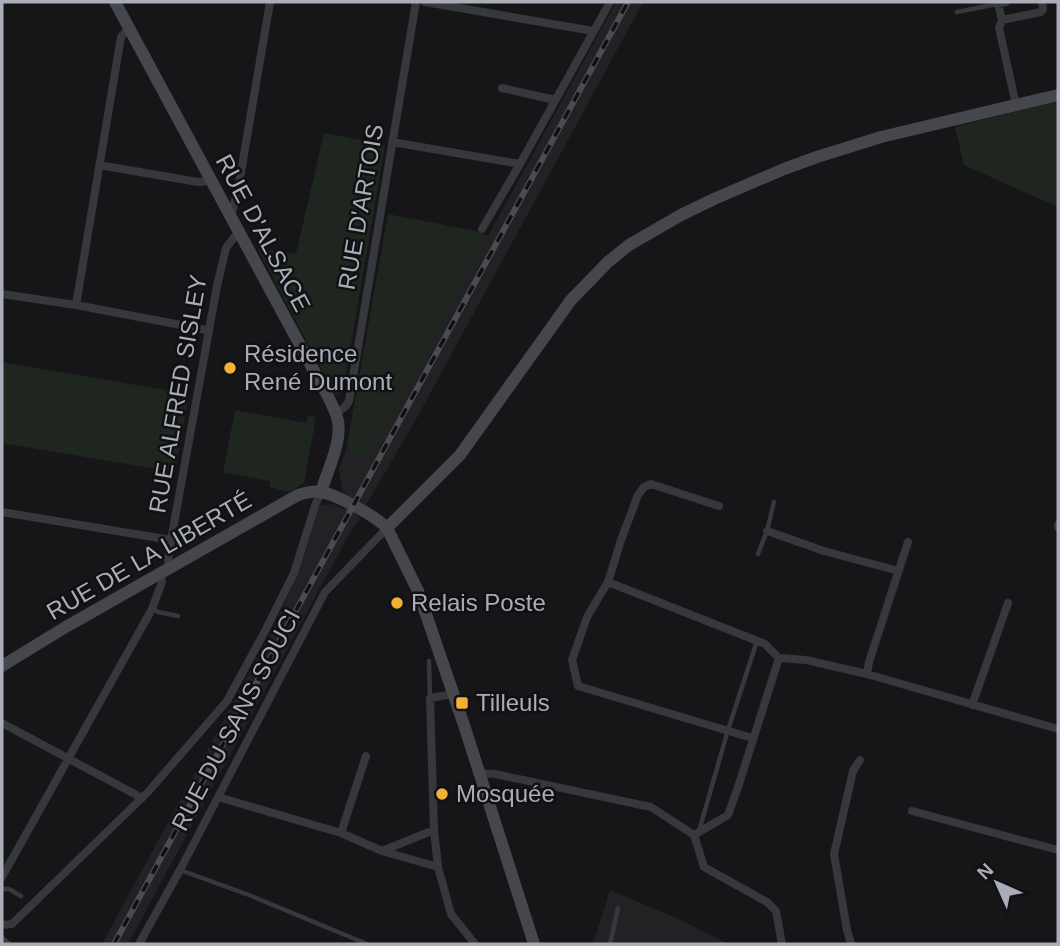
<svg xmlns="http://www.w3.org/2000/svg" width="1060" height="946" font-family="Arial,sans-serif">
	<style>
		.built { fill: #222225 }
		.green { fill: #1e261f }
		.lines { fill: none; stroke-linecap: round; stroke-linejoin: round }
		.lane { stroke: #37383d; stroke-width: 4.5 }
		.street { stroke: #37383d; stroke-width: 8 }
		.secondary { stroke: #45474d; stroke-width: 12 }
		.rail-casing { stroke: #4a4c52; stroke-width: 6 }
		.rail { stroke: #111113; stroke-width: 3.5; stroke-dasharray: 10; stroke-linecap: butt }
		.poi-dot { fill: #f2b134; stroke: #111113; stroke-width: 2.5 }
		.labels { text-anchor: middle; stroke-width: 5; stroke-linejoin: round; paint-order: stroke }
		.street-label { font-size: 24px; fill: #a8adb8; stroke: #111113 }
		.poi-label { font-size: 24px; fill: #a8adb8; stroke: #111113; text-anchor: start }
	</style>
	<rect width="100%" height="100%" fill="#161618"/>
	<path class="built" d="M616,2H643L419,414L366,505L363,504L357,515L361,518L353,527L128,944H102L273,629L298,572L320,505L333,504L345,509L351,498L343,491L339,469L346,450L369,457L488,236Z
		M610,890L679,919L728,944H593Z"/>
	<path class="green" d="M1058,101V207L964,165L955,127Z
		M324,133L385,145L343,391L339,395L334,394L258,249L296,254Z
		M388,214L475,231L488,236L369,458L346,450Z
		M2,362L189,394L175,472L2,443Z
		M235,410L306,423L308,416L316,417L304,483L289,492L270,487V481L223,473Z"/>
	<g class="lines">
		<path class="lane" d="M957,12L997,4
			M758,554L767,531L774,502
			M153,609L158,612L178,616
			M429,661L430,697
			M699,831L728,730L757,641
			M180,870L249,895L367,944
			M2,889H9L21,896
			M610,944L618,908"/>
		<path class="street" d="M425,2L593,31
			M1006,2L998,4L1002,20L999,28L1016,105
			M1002,20L1041,12L1043,9L1042,2
			M502,88L555,100
			M392,142L520,164
			M99,165L198,182L211,181
			M231,217L239,184L270,2
			M482,229L520,164L610,2
			M2,294L76,305L207,330
			M76,305L121,37L129,28
			M335,414L345,407L349,401L416,2
			M719,506L651,484L644,487L638,495L621,540L608,582L587,617L572,660L578,686L752,738
			M2,512L171,540
			M1058,525V527
			M767,531L824,551L899,571
			M171,567L168,561L171,540L217,286L226,248L239,231
			M608,582L765,644L779,658L806,660L867,674L1058,729
			M867,674L869,662L908,542
			M453,694L430,698L434,830L438,867L451,914L475,944
			M972,705L1008,603
			M2,723L142,798
			M479,773L495,774L651,807L694,835L704,867L767,902L776,911L782,944
			M218,797L341,833L382,851L438,867
			M912,811L1058,850
			M341,833L366,756
			M694,835L728,815L739,784L779,658
			M382,851L434,830
			M2,877L152,609L162,582L160,573
			M2,925L12,924L148,792L227,701L264,633L294,573L316,503L321,492
			M2,940L7,944
			M139,944L180,870L325,592L387,528
			M851,944L847,930L834,854L853,771L860,760"/>
		<path class="secondary" d="M115,2L314,371C322,386 334,404 338,421C342,442 327,472 321,492
			M387,528L460,455L571,300L608,262L629,245L681,215L714,199L784,169L817,157L881,137L1058,95
			M2,666L64,628L298,495C305,493 314,490 321,492C338,495 375,516 387,528L418,591L464,725L534,944"/>
		<g class="rail-casing">
			<path id="rail" d="M114,944L628,2"/>
		</g>
		<use href="#rail" class="rail"/>
	</g>
	<g class="poi-dot">
		<circle cx="230" cy="368" r="7"/>
		<circle cx="397" cy="603" r="7"/>
		<rect x="455" y="696" width="14" height="14" rx="3.5"/>
		<circle cx="442" cy="794" r="7"/>
	</g>
	<g class="labels">
		<g class="street-label">
			<text transform="translate(361 207) rotate(-80)" y="8">RUE D'ARTOIS</text>
			<text transform="translate(263 233) rotate(62)" y="8">RUE D'ALSACE</text>
			<text transform="translate(178 394) rotate(-80)" y="8">RUE ALFRED SISLEY</text>
			<text transform="translate(149 556) rotate(-30)" y="8">RUE DE LA LIBERTÉ</text>
			<text transform="translate(236 720) rotate(-62)" y="8">RUE DU SANS SOUCI</text>
		</g>
		<g class="poi-label">
			<text x="244" y="362">Résidence<tspan x="244" dy="28">René Dumont</tspan></text>
			<text x="411" y="611">Relais Poste</text>
			<text x="476" y="711">Tilleuls</text>
			<text x="456" y="802">Mosquée</text>
		</g>
	</g>
	<rect width="1060" height="946" fill="none" stroke="#a8adb8" stroke-width="7"/>
	<g transform="translate(997 883) rotate(315)" stroke="#111113" stroke-width="5" paint-order="stroke">
	<path d="M0-5L12 26L0 18L-12 26Z" fill="#a8adb8"/>
	<text y="-10" font-size="19" font-weight="bold" text-anchor="middle" fill="#a8adb8">N</text>
	</g>
</svg>
